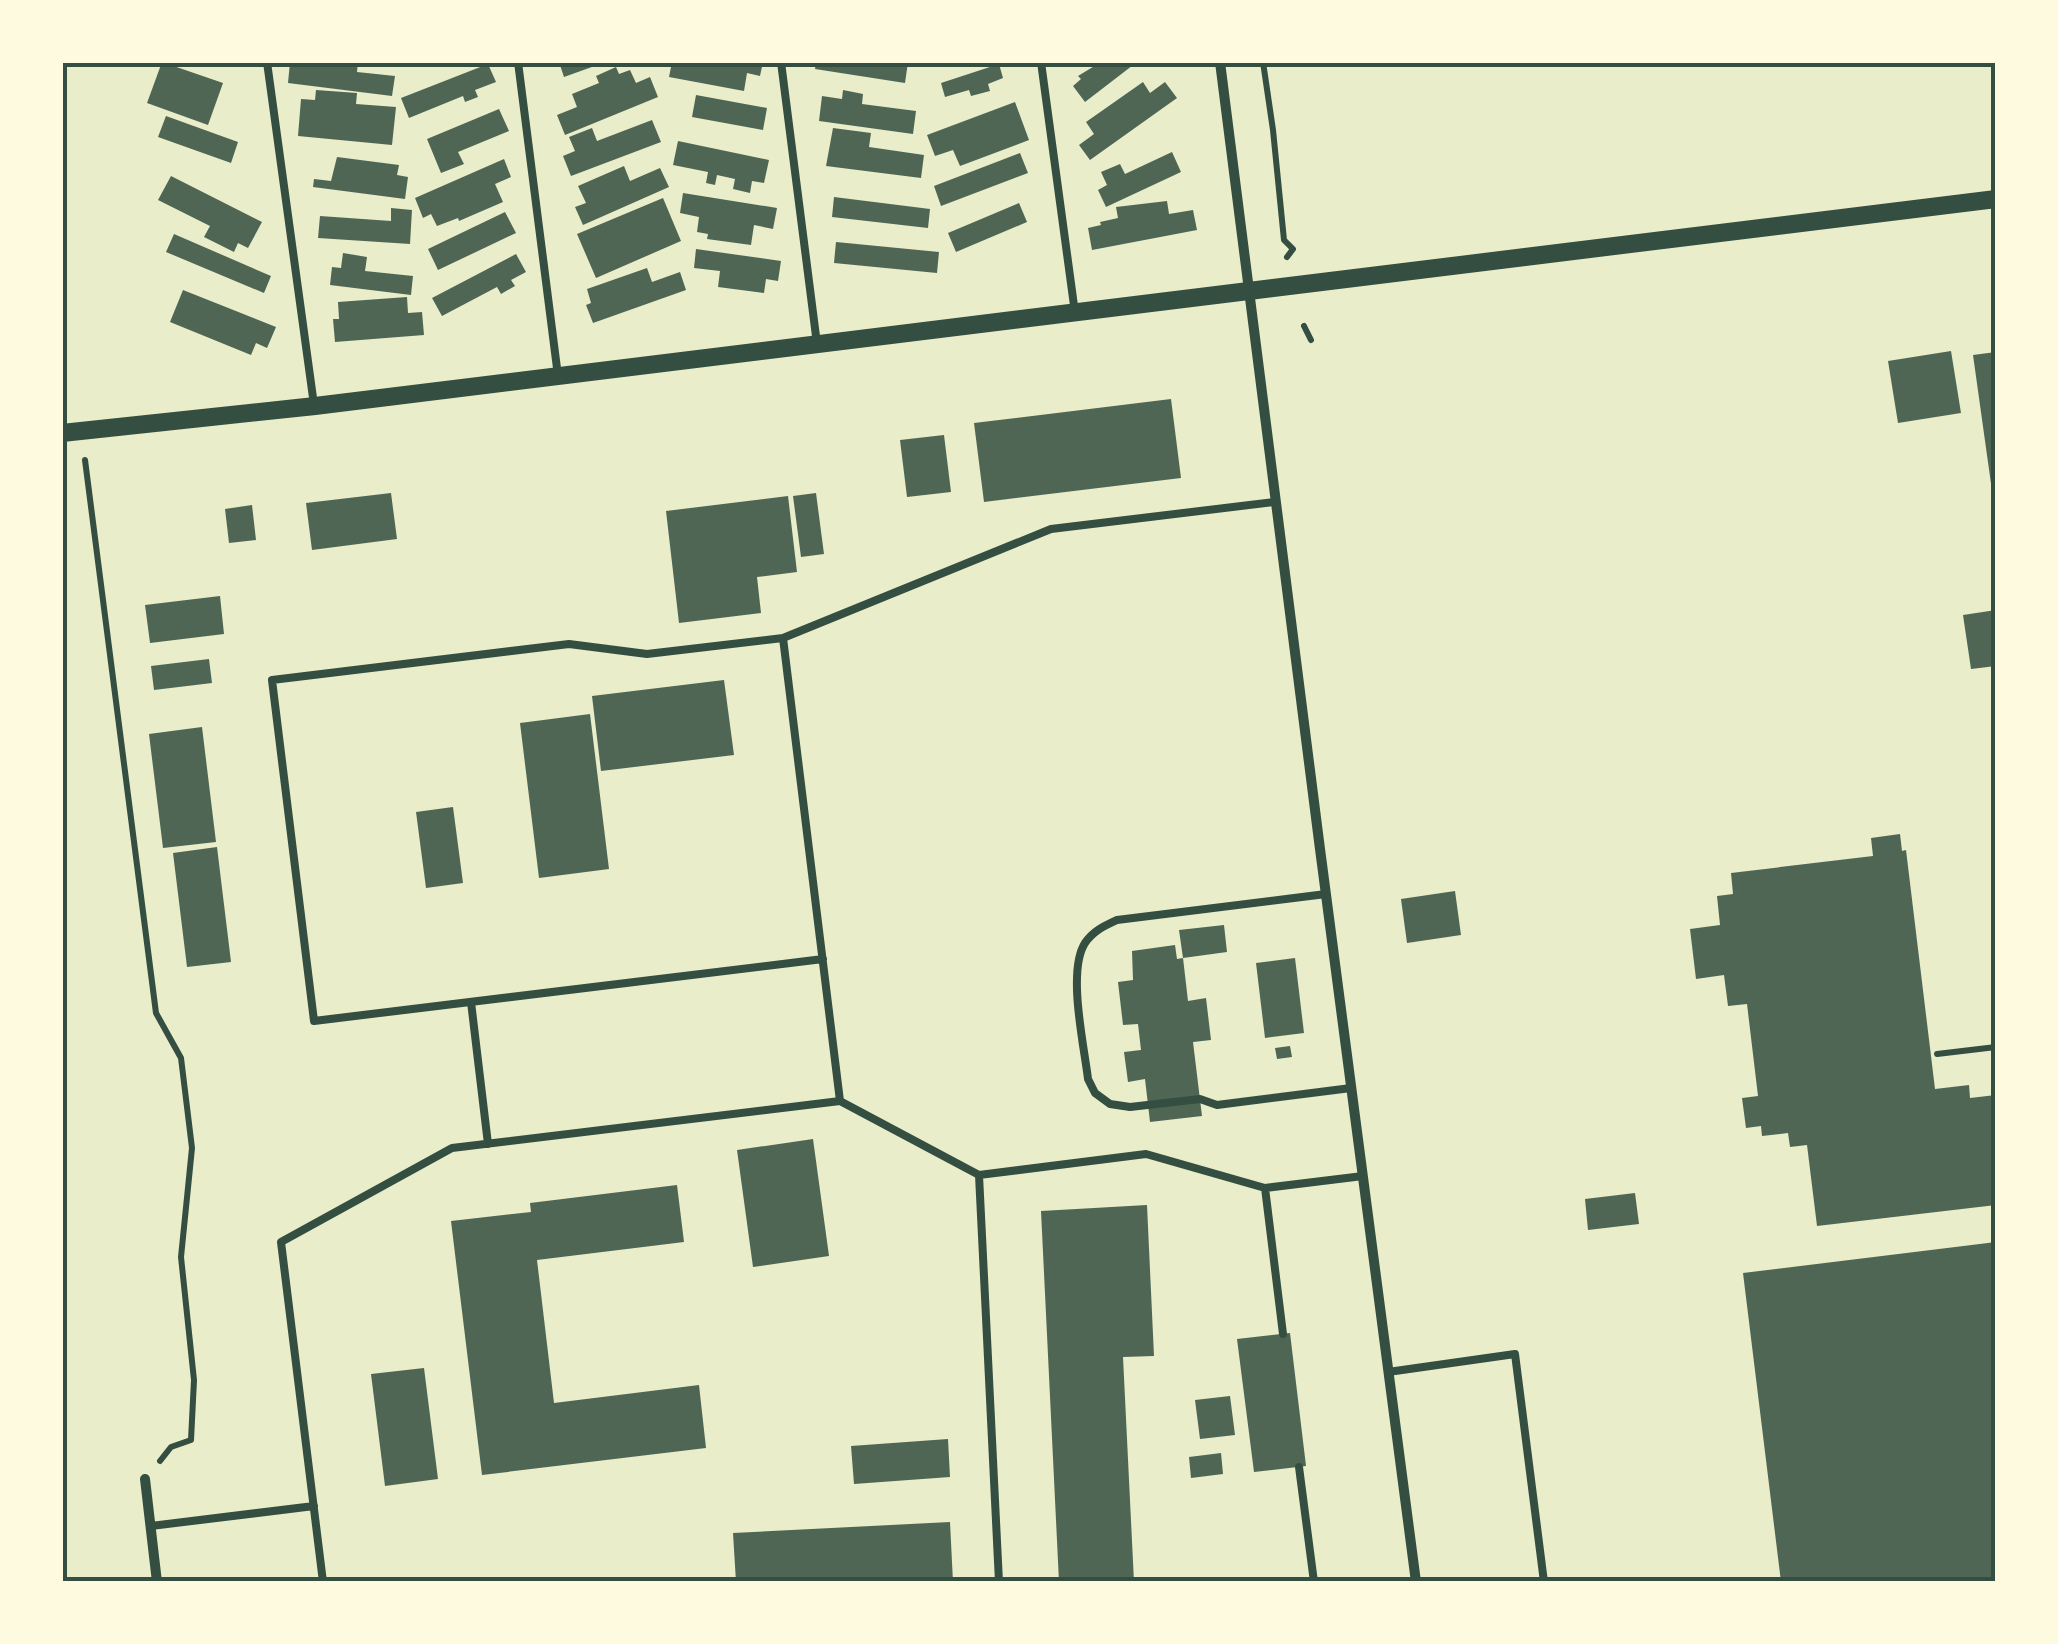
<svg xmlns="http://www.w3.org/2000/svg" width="2058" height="1644" font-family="Helvetica,sans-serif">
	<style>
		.building { fill: #4f6655 }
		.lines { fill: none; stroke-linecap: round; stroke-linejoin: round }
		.path { stroke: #344e41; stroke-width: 6 }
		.service { stroke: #344e41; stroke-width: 8 }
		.minor { stroke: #344e41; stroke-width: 10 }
		.tertiary { stroke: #344e41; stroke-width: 18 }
		.neatline { fill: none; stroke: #344e41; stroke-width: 4 }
	</style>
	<rect width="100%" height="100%" fill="#e9edc9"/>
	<path class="building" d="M162,62L223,83L208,125L147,103Z
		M290,62H358L357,72L395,76L392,96L288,83Z
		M559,62H603V63L564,77Z
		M672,62H763L760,76L747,73L744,91L669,77Z
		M816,62H908L905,83L815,69Z
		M1101,62H1137L1085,102L1073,86L1081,79L1078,76Z
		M488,64L496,82L475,90L478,97L465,102L463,96L409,118L401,98Z
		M999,64L1003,78L988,84L990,91L971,96L969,90L945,97L941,83Z
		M616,67L619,74L630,70L636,83L650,77L658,97L565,135L557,115L577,107L572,94L599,83L596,76Z
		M1143,82L1150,93L1165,82L1177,98L1090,160L1079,145L1094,134L1086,122Z
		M316,90L357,93L356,104L396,107L392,145L298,136L301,99L315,100Z
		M843,90L863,94L862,104L916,111L913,134L819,121L822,96L842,99Z
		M696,95L767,108L763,130L692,117Z
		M1015,102L1029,140L960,166L953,150L935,156L927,135Z
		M499,109L509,131L458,152L464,164L441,173L427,139Z
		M166,116L238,142L231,163L158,137Z
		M652,120L661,142L571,176L563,156L575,151L569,137L592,128L597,141Z
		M833,128L871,133L869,147L924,155L921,178L826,166Z
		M678,141L769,160L764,183L752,181L750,193L733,189L735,179L717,175L715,185L706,183L708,172L673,165Z
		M1172,152L1181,172L1106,207L1098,190L1107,185L1101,172L1120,164L1125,174Z
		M1020,153L1028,173L941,206L934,186Z
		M337,157L399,165L397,175L408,177L405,199L313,187L314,179L331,181Z
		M504,159L511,177L495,184L503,202L459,221L458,218L437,226L431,214L423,218L415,198Z
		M624,166L630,181L660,168L669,187L583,225L575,207L586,203L578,186Z
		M171,176L262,222L248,248L238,243L234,252L204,237L210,226L158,200Z
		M683,193L777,208L773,229L754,225L751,245L707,239L708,234L697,232L699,217L680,213Z
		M834,197L930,209L928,228L832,217Z
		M663,198L681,241L596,278L577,234Z
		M1167,201L1169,214L1193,210L1197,230L1092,250L1088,228L1101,225L1100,222L1118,218L1116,207Z
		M1019,203L1027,222L956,252L948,233Z
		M391,208L412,210L410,244L318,238L320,216L391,221Z
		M505,212L516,233L438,270L428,249Z
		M174,234L271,276L264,293L166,252Z
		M836,242L939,252L937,273L834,263Z
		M696,249L781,261L778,281L766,279L764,293L718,287L720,271L694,268Z
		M343,253L367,257L365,271L413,276L411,295L330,285L332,267L341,268Z
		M516,254L526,272L511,280L515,286L501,294L497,287L442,316L432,298Z
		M647,268L652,282L680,272L686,290L593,323L586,305L591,303L587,289Z
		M183,290L276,327L267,348L256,343L251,355L170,322Z
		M407,297L408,313L422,312L424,335L335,342L333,319H339L338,302Z
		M1951,351L1961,413L1898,423L1888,361Z
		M1996,352V498H1993L1973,355Z
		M1171,399L1181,478L984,502L974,423Z
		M944,435L951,492L907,497L900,440Z
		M391,493L397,539L312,550L306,503Z
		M816,493L824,554L801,557L793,496Z
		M788,496L797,572L757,577L761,613L679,623L666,511Z
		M252,505L256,540L229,543L225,509Z
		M220,596L224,634L150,643L145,605Z
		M1996,610V666L1971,669L1963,615Z
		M209,659L212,683L154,690L151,666Z
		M724,680L734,755L601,771L592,696Z
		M590,714L609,869L539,878L520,723Z
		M202,727L216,842L163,848L149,734Z
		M453,807L463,883L426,888L416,812Z
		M1900,834L1902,851L1906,850L1935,1089L1969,1085L1970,1098L1996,1095V1205L1817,1226L1807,1145L1790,1147L1788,1133L1762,1136L1761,1126L1746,1128L1742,1098L1758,1096L1747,1004L1728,1006L1724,975L1696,979L1690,929L1720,925L1717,896L1733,894L1731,873L1873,856L1871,838Z
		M217,847L231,962L187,967L173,853Z
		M1455,891L1461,935L1407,943L1401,899Z
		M1224,925L1227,952L1183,958L1179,930Z
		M1175,945L1177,959L1183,958L1188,1001L1206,998L1211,1040L1193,1042L1202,1116L1150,1122L1145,1079L1128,1082L1124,1052L1141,1050L1138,1024L1123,1025L1118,982L1133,980L1132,951Z
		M1295,958L1304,1033L1265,1038L1256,963Z
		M1290,1046L1292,1057L1277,1059L1275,1048Z
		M813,1139L829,1256L753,1267L737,1150Z
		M677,1185L684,1242L537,1260L554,1403L699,1385L706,1448L482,1475L451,1221L531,1212L530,1203Z
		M1635,1193L1639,1224L1588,1230L1585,1199Z
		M1147,1205L1154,1356L1123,1357L1134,1582H1059L1041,1211Z
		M1996,1242V1582H1781L1743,1273Z
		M1290,1333L1306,1466L1254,1472L1237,1339Z
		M424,1368L438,1479L385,1486L371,1374Z
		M1230,1396L1235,1435L1200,1439L1195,1400Z
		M948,1439L950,1477L854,1484L851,1446Z
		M1221,1453L1223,1474L1191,1478L1189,1457Z
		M950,1522L953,1582H736L733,1533Z"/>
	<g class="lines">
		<path class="path" d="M1263,62L1273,130L1284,240L1293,249L1287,257
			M1304,326L1311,340
			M85,460L156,1013L181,1058L192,1148L181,1257L194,1380L191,1440L171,1447L160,1461
			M1937,1054L1996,1047"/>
		<path class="service" d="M267,62L314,405
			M518,62L558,376
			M781,62L817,344
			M1041,62L1075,313
			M1326,894L1117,920C1104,926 1093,931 1085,943C1067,971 1084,1045 1088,1079L1095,1093L1110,1104L1130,1107L1200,1099L1217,1105L1351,1088
			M823,959L314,1021L272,680L569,644L647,654L783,638L1051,529L1274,502
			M471,1002L488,1144
			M840,1101L979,1175L999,1582
			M979,1175L1146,1154L1265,1188
			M1283,1334L1265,1188L1363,1176
			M1388,1372L1515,1354L1544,1582
			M1299,1467L1314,1582
			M151,1526L314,1506
			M323,1582L281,1242L452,1148L840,1101L783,638"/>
		<path class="minor" d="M1220,62L1320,849L1416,1582
			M145,1479L157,1582"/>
		<path class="tertiary" d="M62,433L315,406L1996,199"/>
	</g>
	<rect width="2058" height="1644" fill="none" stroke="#fefae0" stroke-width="130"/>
	<rect x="65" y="65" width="1928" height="1514" class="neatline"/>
</svg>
